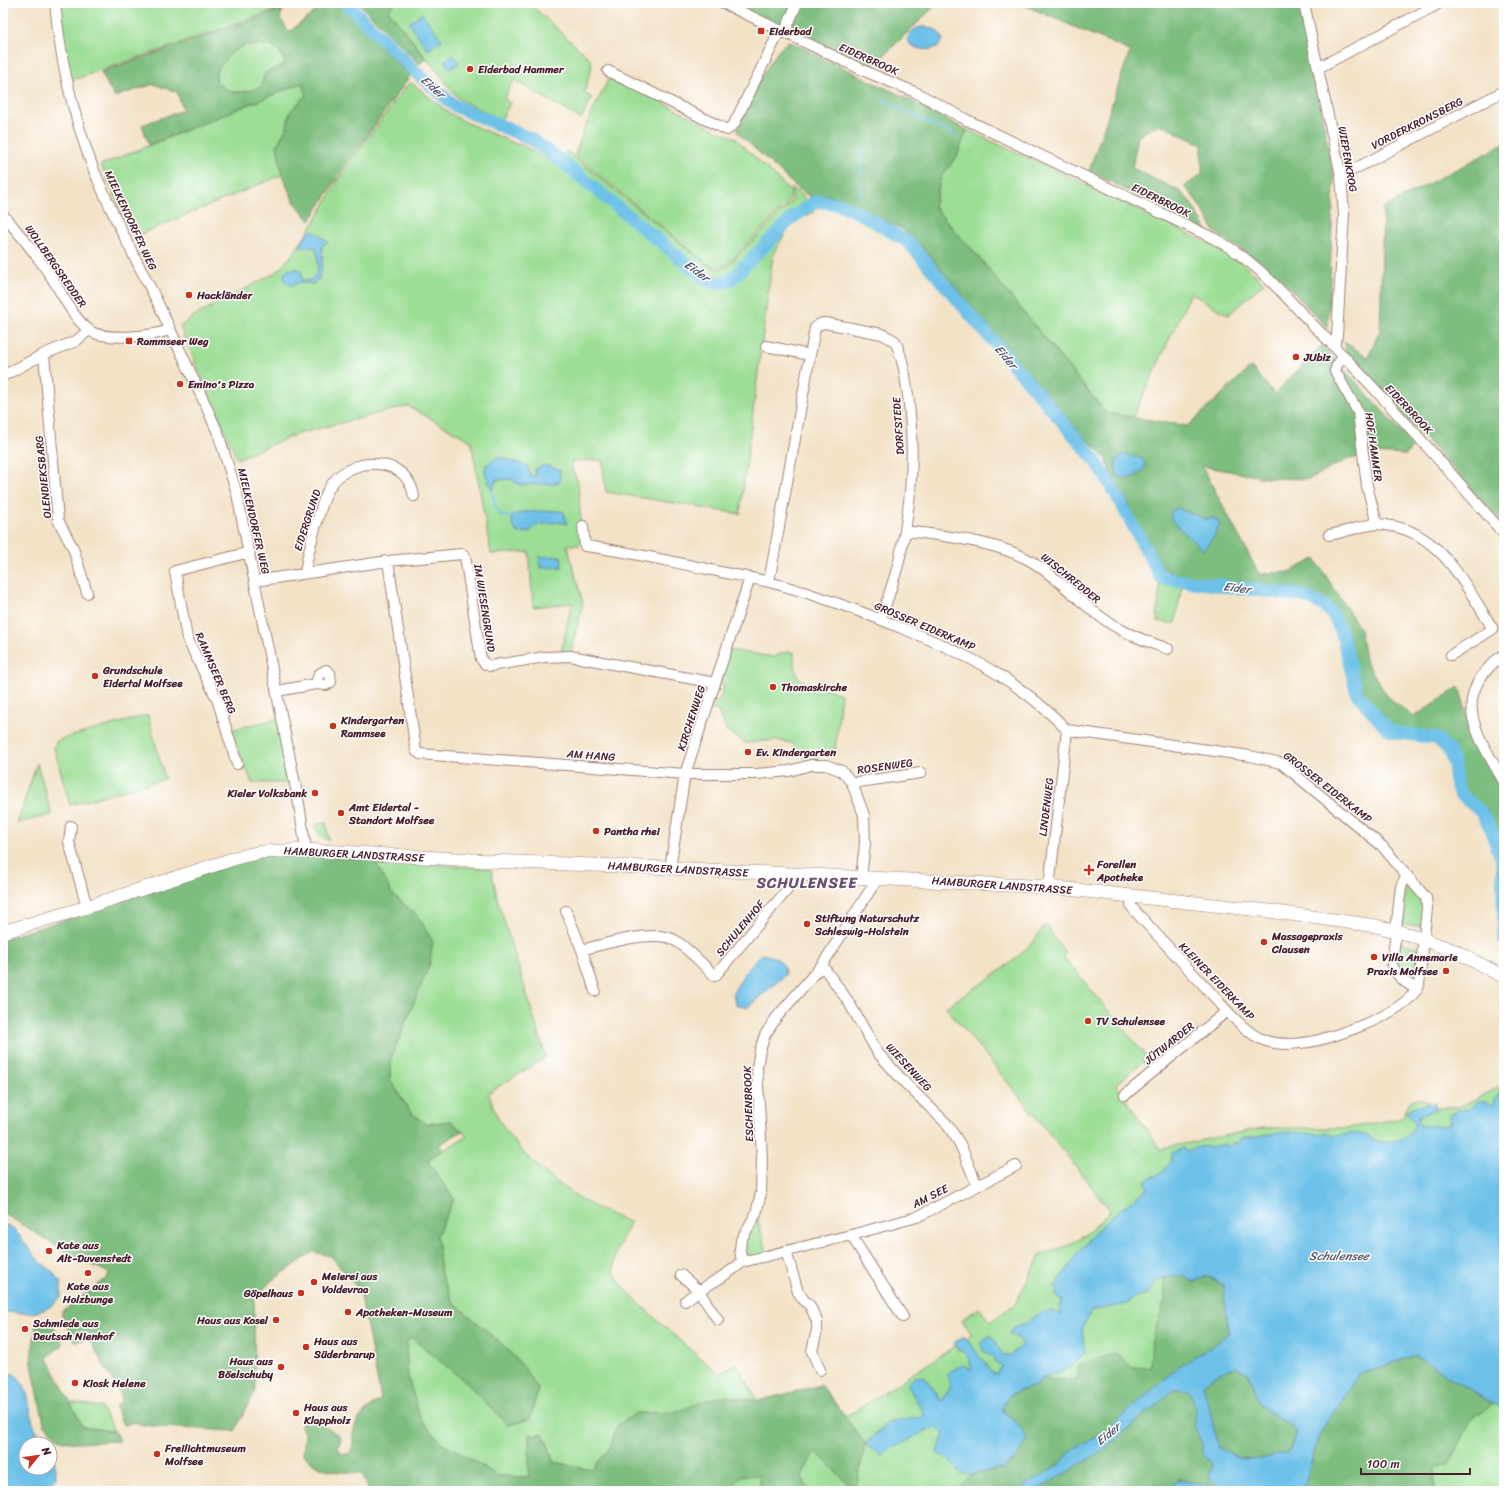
<svg xmlns="http://www.w3.org/2000/svg" width="1507" height="1494" font-family="Sriracha,sans-serif">
	<style>
		.green { fill: #9cde95; stroke: #737e60; fill-rule: evenodd }
		.forest { fill: #7dbd7e; stroke: #646e54; fill-rule: evenodd }
		.water { fill: #6dc1e9; stroke: #5c708a; fill-rule: evenodd }
		.lines { fill: none; stroke-linecap: round; stroke-linejoin: round }
		.stream { stroke: #6dc1e9; stroke-width: 2 }
		.river { stroke: #6dc1e9; stroke-width: 13 }
		.minor-casing { stroke: #9e8078; stroke-width: 12 }
		.major-casing { stroke: #9e8078; stroke-width: 14 }
		.minor { stroke: #fff; stroke-width: 10 }
		.major { stroke: #fff; stroke-width: 13 }
		.poi-dot { fill: #c8321e; stroke: #fff; stroke-width: 1.5 }
		.labels { text-anchor: middle; stroke-width: 3; stroke-linejoin: round; paint-order: stroke }
		.poi-label { font-size: 11px; font-weight: bold; fill: #4a1f2b; stroke: #fff; text-anchor: start }
		.street-label { font-size: 11px; fill: #4a1f2b; stroke: #fff }
		.water-label { font-size: 12px; font-style: italic; fill: #56586e; stroke: #fff }
		.district-label { font-size: 15px; font-weight: bold; letter-spacing: 1px; fill: #704f6f; stroke: #fff }
	</style>
	<rect width="100%" height="100%" fill="#fff"/>
	<filter id="ink" filterUnits="userSpaceOnUse"><feTurbulence type="fractalNoise" baseFrequency=".025" numOctaves="2"/><feDisplacementMap in="SourceGraphic" scale="8" xChannelSelector="R" yChannelSelector="G"/><feConvolveMatrix kernelMatrix="1 2 1 2 8 2 1 2 1" color-interpolation-filters="sRGB"/></filter>
	<filter id="wash" filterUnits="userSpaceOnUse"><feTurbulence type="fractalNoise" baseFrequency=".012" numOctaves="4" result="noise"/><feDisplacementMap in="SourceGraphic" scale="16" xChannelSelector="R" yChannelSelector="G"/><feGaussianBlur stdDeviation="0.9" result="paint"/><feColorMatrix in="noise" values="0 0 0 0 0 0 0 0 0 0 0 0 0 0 0 0 0 1.4 0 .05"/><feComposite in="paint" operator="in"/></filter>
	<g filter="url(#wash)">
		<rect width="100%" height="100%" fill="#f3e2c6"/>
		<path class="green" d="M55,3H296L67,82Z
			M396,3H529L590,59L592,66L584,93L592,98L581,119L514,80L504,99L510,103L501,120L459,99L388,10Z
			M245,45C266,45 278,41 285,64L265,73L261,87C243,93 231,97 216,81V71L232,51Z
			M609,78L639,90L718,131L734,137L791,192L790,200L729,263L719,268L707,264L575,155L584,129Z
			M302,83L306,95L290,112L287,127L277,145L282,175L134,237L101,165Z
			M412,83L449,113L465,122L518,145L520,144L556,164L567,151L707,265L719,270L730,264L793,200L791,188L801,194L816,211L791,224L773,254L740,514L606,492L602,460L572,461V469L578,482L582,540L579,545H567L583,603L570,656H560L572,603L533,607L529,552L491,554L471,441L408,406L297,434L237,459L180,327L194,316L275,273C303,248 324,203 344,172C364,142 386,114 407,85ZM321,246L322,258L319,279C301,287 300,283 288,270L298,269L302,280H312C321,273 318,257 316,247H299ZM486,465L527,466L531,476H536L520,485L510,479L496,480L492,489L485,472Z
			M967,130L1077,180L1212,245C1231,256 1249,267 1264,283L1228,315L1191,293L1133,417L1106,413L976,254L934,207L941,177L957,156Z
			M1160,581L1182,585L1175,624L1157,621Z
			M730,650L773,657L786,652H794V665L799,679L841,694L835,751L807,762L799,749L791,743L775,740L746,743L727,731L718,711L712,710L715,702H719L724,685L719,683Z
			M148,715L165,779L70,805L54,748L56,742L61,739Z
			M279,718L291,783H252L231,730Z
			M37,763L52,815L17,823Z
			M326,823L329,840L321,837L314,825Z
			M374,859L491,869L498,901L546,1057L488,1093C492,1101 494,1110 498,1118C523,1163 581,1206 630,1222C624,1236 612,1256 614,1271C618,1291 700,1357 719,1374L736,1363L758,1401L821,1385L846,1417L972,1335L962,1320L979,1308L990,1322L1015,1304L1041,1254C1075,1246 1086,1235 1110,1211L1066,1154L946,1007C977,985 1025,960 1044,926L1049,927L1052,935L1066,953L1063,956L1146,1056L1143,1059L1146,1064L1145,1065L1142,1062L1116,1085L1161,1150L1163,1148L1262,1128H1347L1402,1118L1410,1101L1421,1098L1437,1108L1458,1107L1504,1085V1491H561L555,1462L543,1434L529,1435L530,1477L498,1476L461,1453L442,1443L421,1420L408,1378L406,1343L412,1337L462,1379L508,1425L530,1419L538,1389L523,1367L504,1346L453,1302L441,1275L437,1235L454,1199L427,1160L467,1136L451,1121L426,1124L410,1112L390,1079L391,1058L430,963L417,915L392,894Z
			M1407,883L1424,901L1422,927L1399,923Z
			M1397,942L1419,948L1417,976L1410,981L1397,969Z
			M756,1214L768,1255L742,1262L741,1240Z
			M69,1402L101,1407L114,1431L83,1427Z"/>
		<path class="forest" d="M326,3H337L356,21L410,76L342,171L310,221L293,200L282,175L277,145L287,127L290,112L306,95L302,83L149,145L142,125L183,110L177,92L154,84L114,97L101,72L283,9L280,18L289,32ZM245,45C266,45 278,41 285,64L265,73L261,87C243,93 230,97 216,81V71L232,52Z
			M358,3H396L388,10L426,59L419,64Z
			M731,3H938L873,66L798,34L795,27L786,24L780,26Z
			M1019,3H1301L1334,179L1328,329L1287,285L1263,263L1215,233L1204,212L1192,195L1184,187L1202,174V145L1159,124L1138,136L1132,168L1179,191L1189,200L1208,232L1089,171L1130,51Z
			M788,41L908,99L967,130L957,156L941,177L934,207L976,254L1106,413L1188,426L1251,367L1275,394L1322,345L1414,445L1406,455L1373,453L1347,460L1309,479L1266,478L1202,466L1259,574L1289,572L1315,559L1360,629L1365,660L1387,696L1414,717L1459,687L1469,721L1504,791V854L1487,810L1464,792L1461,782L1459,763L1453,748L1435,732L1396,728L1374,709L1362,692L1347,631L1338,614L1329,603L1305,592L1290,588L1174,576L1160,566L1138,526L1128,502L1113,479L1106,459L1082,435L994,333L920,245L902,229L841,199L825,195L810,197L794,185L737,132C748,104 766,60 788,41Z
			M1504,144V406L1501,409L1504,413V525L1347,354L1343,341L1368,357L1380,330L1383,208Z
			M261,854L374,859L392,894L417,915L433,942L430,963L391,1058L390,1079L410,1112L426,1124L451,1121L462,1131L439,1145L443,1150L427,1160L454,1199L437,1235L441,1275L453,1302L504,1346L523,1366L538,1389L530,1419L508,1425L462,1379L411,1337L406,1343L408,1378L421,1420L442,1443L461,1453L498,1476L529,1477V1435L543,1434L555,1462L592,1470L610,1447L617,1426L636,1413L677,1412L706,1400L727,1396L758,1401L821,1385L865,1444C863,1459 858,1472 857,1486L846,1482L815,1451L802,1476L808,1491H761L759,1475L742,1476L727,1491H369L362,1473C340,1472 319,1473 303,1454L305,1435L301,1427L302,1421C316,1419 331,1428 341,1438L338,1449L342,1454H349C356,1442 351,1440 354,1429C358,1415 370,1407 381,1399L360,1291L331,1256L313,1252L270,1282L254,1301L255,1391L235,1431L162,1427L143,1425L134,1422L123,1425L115,1406L121,1402V1396L90,1340L86,1339L75,1342L61,1313L107,1278L109,1273L75,1257L3,1213V939L89,912Z
			M1184,1275L1194,1282L1206,1275L1223,1285L1228,1321V1369L1236,1366L1248,1373L1260,1405L1297,1431L1288,1452L1262,1459L1230,1456L1213,1467L1219,1485L1215,1490L1206,1484H1199L1180,1480L1167,1488L1157,1486L1150,1491H955L971,1475L1003,1468L1014,1460L1027,1440L1021,1428L1003,1411C1002,1392 1023,1390 1038,1385L1041,1379L1078,1380L1077,1366L1116,1353L1133,1368L1150,1366L1152,1339L1165,1300L1164,1278Z
			M52,1324L63,1345L47,1357L83,1427L114,1431L120,1441L78,1443L63,1441L53,1434L44,1423L31,1360L36,1325Z
			M1416,1355L1492,1404L1469,1422L1449,1466L1435,1467V1491H1303L1319,1435L1358,1375Z"/>
		<path class="water" d="M422,13L442,40L428,50L409,23Z
			M922,27C933,27 937,29 943,39C939,54 913,52 907,40C910,32 914,28 922,27Z
			M453,55L459,63L450,69L444,61Z
			M309,231H314L328,242L322,246C322,260 325,275 313,284L299,282L294,285H289L285,281L284,274L288,270L298,269L301,272L302,280L307,281C322,278 318,258 316,247H299Z
			M1124,454L1141,458L1145,463L1144,470C1129,481 1114,485 1116,460Z
			M498,457L527,466L531,476H536L535,469L545,465L560,470V482L552,484L520,485L510,479L496,480L492,490L485,472L486,465Z
			M1177,508L1205,519L1215,518L1220,524L1215,535L1203,550L1172,521L1170,512Z
			M558,511L564,512L567,524L559,522L537,525L530,532L518,533L513,527L511,516L522,512Z
			M561,556L562,567L540,568L539,557Z
			M762,954C775,957 785,959 785,975L747,1008L736,1005L733,993L747,969Z
			M1504,1089V1408L1492,1404L1416,1355L1358,1375L1319,1435L1303,1491H1150L1157,1486L1167,1488L1180,1480L1199,1484H1206L1214,1490L1218,1485L1209,1477L1213,1467L1210,1461L1204,1457L1202,1444L1194,1425C1198,1412 1194,1403 1189,1390L1175,1389L1103,1450L1036,1491H1016L1061,1463L1074,1448L1099,1436L1178,1367L1216,1344L1229,1332L1223,1285L1207,1275L1194,1282L1184,1275L1164,1278L1155,1282L1148,1294L1135,1297L1127,1304L1091,1311L1082,1328L1085,1353L1069,1368L1041,1379L1038,1385C1023,1390 1002,1392 1003,1411L1021,1428L1027,1440L1014,1460L1003,1468L971,1475L960,1473L948,1459L937,1453L944,1434L937,1428L929,1429L880,1455L865,1444L888,1423L925,1416L907,1384L915,1377L924,1376L942,1401L951,1385L946,1374L963,1364L971,1370C971,1360 967,1353 957,1349L954,1343L964,1336L994,1374L997,1375L998,1369L1002,1367L994,1362V1357L983,1351L981,1342L989,1336H992C1000,1345 998,1358 1012,1356L1014,1351L1019,1349L1022,1345L1018,1338L1008,1333L1019,1325H1026C1031,1317 1042,1311 1052,1311C1055,1312 1058,1314 1061,1315L1060,1308L1062,1300L1057,1297L1055,1286L1091,1236L1113,1215L1145,1191L1148,1187L1145,1181L1161,1173L1170,1163L1172,1153L1184,1148L1187,1153L1196,1146L1201,1147L1205,1146L1207,1148L1224,1144L1228,1146L1240,1142L1242,1138L1286,1132L1323,1134L1327,1132L1335,1137C1347,1132 1367,1132 1376,1142C1385,1143 1404,1141 1410,1133C1413,1130 1414,1125 1415,1122L1408,1115L1407,1111L1415,1106L1434,1103L1436,1110L1418,1116V1121L1420,1126H1442L1451,1122L1448,1116L1459,1110L1469,1109L1478,1101L1485,1102L1491,1105L1494,1104L1495,1098ZM1236,1366L1248,1373L1260,1405L1297,1431L1296,1437L1288,1452C1264,1459 1241,1464 1219,1448L1203,1384L1211,1378Z
			M3,1224L15,1230L38,1260L53,1272L61,1283V1297C42,1317 28,1313 3,1312Z
			M3,1372C29,1372 28,1404 33,1423C35,1430 42,1437 46,1444H26V1468H50V1454L55,1463L56,1478L44,1491H3Z"/>
		<g class="lines">
			<path class="stream" d="M883,100L956,136
				M861,175L862,150
				M860,183V197
				M861,207V214
				M492,490L496,509L502,516H511"/>
			<path class="river" d="M346,3L420,76L455,106L531,139L560,160L708,281L719,283L731,280L792,218L816,201L838,204L861,214L908,242L1095,460L1118,498L1161,578L1304,596L1325,606L1334,617L1341,631L1357,694L1381,722L1389,730L1399,733L1436,738L1448,749L1454,764L1456,784L1460,794L1480,811L1489,825L1502,862L1504,940"/>
		</g>
	</g>
	<g filter="url(#ink)">
		<g class="lines">
			<g class="minor-casing">
				<path id="minor" d="M55,3C60,59 73,115 93,168C111,213 134,256 156,299C173,335 189,370 206,406L218,433L237,494L299,804L306,850
					M723,3L869,73L915,92L967,120L1215,239C1256,261 1280,291 1312,324C1379,391 1441,462 1504,534
					M1304,3L1341,176L1344,214L1337,336L1334,346
					M785,32L797,3
					M1318,68L1440,3
					M608,71L727,130L734,124L780,30
					M1341,176L1504,91
					M3,215C20,234 36,254 50,275C62,293 72,317 89,330C102,341 156,337 170,329
					M766,346L810,355
					M44,354L58,520L73,548L87,593
					M1344,356L1337,365L1335,371L1358,412L1367,486L1377,524
					M3,376L44,354L76,341L89,330
					M583,526L585,546C627,551 667,561 707,569C728,574 749,577 769,582C816,594 860,611 904,629C967,654 1019,680 1067,730L1250,756L1281,763L1382,846L1426,898L1427,908L1419,985C1411,1004 1377,1020 1358,1027C1332,1037 1304,1047 1275,1043C1265,1042 1254,1036 1246,1029C1232,1018 1220,1003 1208,990C1183,963 1158,936 1134,910L1131,906L1132,896
					M905,531C942,535 997,542 1029,560C1062,579 1085,610 1118,628C1133,637 1152,643 1168,649
					M1329,535C1345,532 1360,526 1376,524C1381,524 1387,525 1391,526C1442,533 1468,590 1493,629L1451,655
					M388,561L416,751L420,754L685,774H756L789,771L811,765H826L842,771L852,783L864,815L865,844L861,877
					M305,573C307,557 311,543 315,528C319,516 322,502 328,490C339,469 365,459 388,466C403,471 411,480 414,496
					M255,581L388,561L462,554L465,556L481,659L485,664L490,666L545,657L570,656L715,683
					M769,582L815,328L820,324L825,323L882,334L895,341C904,360 906,382 909,403C915,456 911,509 899,561C894,581 887,600 881,619
					M1504,654C1447,697 1477,733 1504,782
					M277,691L316,684L326,685L331,682L330,673L326,670L319,674L316,684
					M237,764L217,699L187,638L175,571L250,552
					M852,783L921,773
					M71,826L69,842L87,907
					M670,868L685,774L750,578
					M1407,875L1401,886L1392,965C1397,976 1406,984 1417,989
					M1049,887L1067,730
					M566,911L582,950L595,991
					M582,950C603,944 657,928 676,941C690,950 702,964 715,976L787,890L793,875
					M822,965L848,1001L878,1053L906,1084L946,1123L960,1144L977,1185
					M1125,1095L1227,1011
					M851,1235L903,1317
					M786,1251L798,1292L803,1299L810,1306L817,1321V1330L812,1351L820,1370
					M742,1262L740,1250L741,1240L756,1214L761,1193L762,1158L757,1067L760,1050L765,1035L776,1018L822,965L878,878
					M681,1275L698,1290L718,1320
					M685,1301C703,1286 726,1277 742,1262L851,1235L917,1217L1016,1166"/>
			</g>
			<g class="major-casing">
				<path id="major" d="M3,932L87,907L239,857L261,852L306,850L490,861L670,868L1049,887L1269,911L1376,926L1411,935L1455,951L1504,977"/>
			</g>
			<use href="#minor" class="minor"/>
			<use href="#major" class="major"/>
		</g>
	</g>
	<g class="poi-dot">
		<rect x="757" y="27" width="8" height="8" rx="2"/>
		<circle cx="470" cy="69" r="4"/>
		<circle cx="189" cy="295" r="4"/>
		<rect x="125" y="337" width="8" height="8" rx="2"/>
		<circle cx="1296" cy="357" r="4"/>
		<circle cx="180" cy="384" r="4"/>
		<circle cx="95" cy="676" r="4"/>
		<circle cx="773" cy="687" r="4"/>
		<circle cx="333" cy="726" r="4"/>
		<circle cx="748" cy="752" r="4"/>
		<circle cx="315" cy="793" r="4"/>
		<circle cx="341" cy="813" r="4"/>
		<circle cx="596" cy="831" r="4"/>
		<path d="M1087 864h4v4h4v4h-4v4h-4v-4h-4v-4h4z"/>
		<circle cx="807" cy="924" r="4"/>
		<circle cx="1264" cy="942" r="4"/>
		<circle cx="1374" cy="957" r="4"/>
		<circle cx="1446" cy="971" r="4"/>
		<circle cx="1088" cy="1021" r="4"/>
		<circle cx="49" cy="1251" r="4"/>
		<circle cx="88" cy="1273" r="4"/>
		<circle cx="314" cy="1282" r="4"/>
		<circle cx="301" cy="1293" r="4"/>
		<circle cx="348" cy="1312" r="4"/>
		<circle cx="276" cy="1320" r="4"/>
		<circle cx="25" cy="1329" r="4"/>
		<circle cx="306" cy="1347" r="4"/>
		<circle cx="281" cy="1367" r="4"/>
		<circle cx="75" cy="1383" r="4"/>
		<circle cx="296" cy="1413" r="4"/>
		<circle cx="157" cy="1454" r="4"/>
	</g>
	<g class="labels">
		<g class="poi-label">
			<text x="769" y="35">Eiderbad</text>
			<text x="478" y="73">Eiderbad Hammer</text>
			<text x="197" y="299">Hackländer</text>
			<text x="137" y="345">Rammseer Weg</text>
			<text x="1304" y="361">JUbiz</text>
			<text x="188" y="388">Emino's Pizza</text>
			<text x="103" y="674">Grundschule<tspan x="103" dy="13">Eidertal Molfsee</tspan></text>
			<text x="781" y="691">Thomaskirche</text>
			<text x="341" y="724">Kindergarten<tspan x="341" dy="13">Rammsee</tspan></text>
			<text x="756" y="756">Ev. Kindergarten</text>
			<text x="307" y="797" text-anchor="end">Kieler Volksbank</text>
			<text x="349" y="811">Amt Eidertal -<tspan x="349" dy="13">Standort Molfsee</tspan></text>
			<text x="604" y="835">Pantha rhei</text>
			<text x="1097" y="868">Forellen<tspan x="1097" dy="13">Apotheke</tspan></text>
			<text x="815" y="922">Stiftung Naturschutz<tspan x="815" dy="13">Schleswig-Holstein</tspan></text>
			<text x="1272" y="940">Massagepraxis<tspan x="1272" dy="13">Clausen</tspan></text>
			<text x="1382" y="961">Villa Annemarie</text>
			<text x="1438" y="975" text-anchor="end">Praxis Molfsee</text>
			<text x="1096" y="1025">TV Schulensee</text>
			<text x="57" y="1249">Kate aus<tspan x="57" dy="13">Alt-Duvenstedt</tspan></text>
			<text x="322" y="1280">Meierei aus<tspan x="322" dy="13">Voldevraa</tspan></text>
			<text x="88" y="1290" text-anchor="middle">Kate aus<tspan x="88" dy="13">Holzbunge</tspan></text>
			<text x="293" y="1297" text-anchor="end">Göpelhaus</text>
			<text x="356" y="1316">Apotheken-Museum</text>
			<text x="268" y="1324" text-anchor="end">Haus aus Kosel</text>
			<text x="33" y="1327">Schmiede aus<tspan x="33" dy="13">Deutsch Nienhof</tspan></text>
			<text x="314" y="1345">Haus aus<tspan x="314" dy="13">Süderbrarup</tspan></text>
			<text x="273" y="1365" text-anchor="end">Haus aus<tspan x="273" dy="13">Böelschuby</tspan></text>
			<text x="83" y="1387">Kiosk Helene</text>
			<text x="304" y="1411">Haus aus<tspan x="304" dy="13">Klappholz</tspan></text>
			<text x="165" y="1452">Freilichtmuseum<tspan x="165" dy="13">Molfsee</tspan></text>
		</g>
		<g class="street-label">
			<text transform="translate(869 59) rotate(24)" y="4">EIDERBROOK</text>
			<text transform="translate(1417 123) rotate(-27)" y="4">VORDERKRONSBERG</text>
			<text transform="translate(1348 159) rotate(80)" y="4">WIEPENKROG</text>
			<text transform="translate(1161 200) rotate(26)" y="4">EIDERBROOK</text>
			<text transform="translate(131 220) rotate(65)" y="4">MIELKENDORFER WEG</text>
			<text transform="translate(56 266) rotate(55)" y="4">WOLLBERGSREDDER</text>
			<text transform="translate(1409 409) rotate(47)" y="4">EIDERBROOK</text>
			<text transform="translate(898 426) rotate(-94)" y="4">DORFSTEDE</text>
			<text transform="translate(1374 447) rotate(82)" y="4">HOF HAMMER</text>
			<text transform="translate(43 477) rotate(-96)" y="4">OLENDIEKSBARG</text>
			<text transform="translate(307 520) rotate(-72)" y="4">EIDERGRUND</text>
			<text transform="translate(254 521) rotate(77)" y="4">MIELKENDORFER WEG</text>
			<text transform="translate(1071 578) rotate(39)" y="4">WISCHREDDER</text>
			<text transform="translate(485 608) rotate(81)" y="4">IM WIESENGRUND</text>
			<text transform="translate(925 626) rotate(23)" y="4">GROSSER EIDERKAMP</text>
			<text transform="translate(216 673) rotate(67)" y="4">RAMMSEER BERG</text>
			<text transform="translate(691 718) rotate(-72)" y="4">KIRCHENWEG</text>
			<text transform="translate(591 755) rotate(4)" y="4">AM HANG</text>
			<text transform="translate(885 766) rotate(-8)" y="4">ROSENWEG</text>
			<text transform="translate(1328 787) rotate(38)" y="4">GROSSER EIDERKAMP</text>
			<text transform="translate(1046 807) rotate(-83)" y="4">LINDENWEG</text>
			<text transform="translate(354 854) rotate(3)" y="4">HAMBURGER LANDSTRASSE</text>
			<text transform="translate(678 869) rotate(3)" y="4">HAMBURGER LANDSTRASSE</text>
			<text transform="translate(1002 885) rotate(4)" y="4">HAMBURGER LANDSTRASSE</text>
			<text transform="translate(740 928) rotate(-50)" y="4">SCHULENHOF</text>
			<text transform="translate(1217 981) rotate(46)" y="4">KLEINER EIDERKAMP</text>
			<text transform="translate(1169 1043) rotate(-39)" y="4">JÜTWARDER</text>
			<text transform="translate(909 1067) rotate(47)" y="4">WIESENWEG</text>
			<text transform="translate(748 1104) rotate(-92)" y="4">ESCHENBROOK</text>
			<text transform="translate(930 1196) rotate(-27)" y="4">AM SEE</text>
		</g>
		<g class="water-label">
			<text transform="translate(433 87) rotate(41)" y="4">Eider</text>
			<text transform="translate(697 271) rotate(36)" y="4">Eider</text>
			<text transform="translate(1006 357) rotate(49)" y="4">Eider</text>
			<text transform="translate(1237 588) rotate(7)" y="4">Eider</text>
			<text x="1339" y="1260">Schulensee</text>
			<text transform="translate(1108 1434) rotate(-39)" y="4">Eider</text>
		</g>
		<g class="district-label">
			<text x="807" y="888">SCHULENSEE</text>
		</g>
	</g>
	<rect width="1507" height="1494" fill="none" stroke="#fff" stroke-width="16"/>
	<g transform="translate(38 1456) rotate(61)"><circle r="19" fill="#ffffff" stroke="#b7a5aa"/>
	<path d="M0-3L7 15L0 10L-7 15Z" fill="#c8321e"/>
	<text y="-6" font-size="11" font-weight="bold" text-anchor="middle" fill="#4a1f2b">N</text>
	</g>
	<path d="M1361 1468v6h109v-6" fill="none" stroke="#4a1f2b" stroke-width="2"/>
	<text x="1367" y="1468" font-size="12" fill="#4a1f2b" stroke="#ffffff" stroke-width="3" paint-order="stroke">100 m</text>
</svg>
